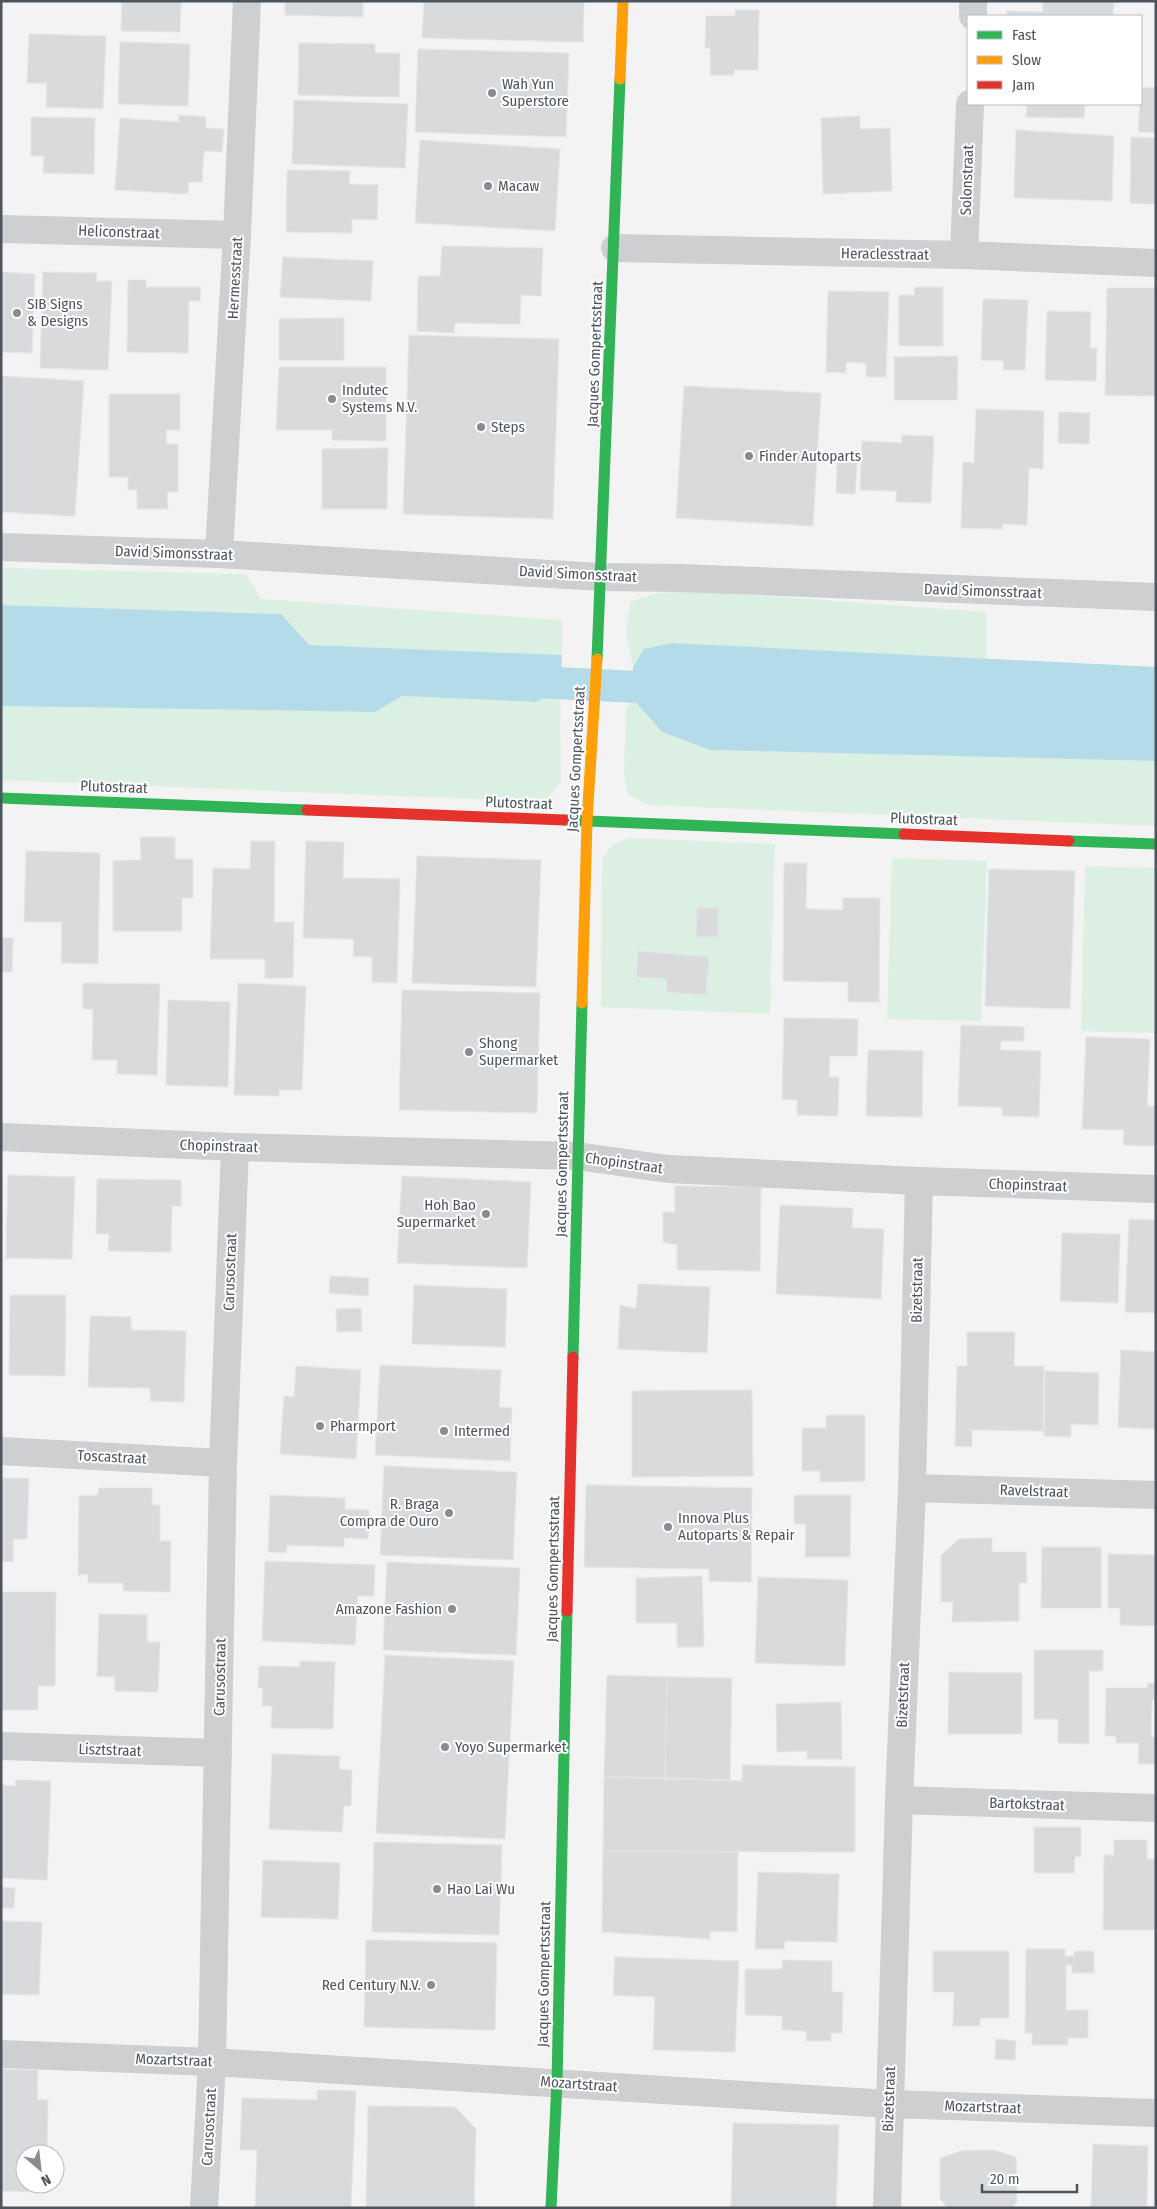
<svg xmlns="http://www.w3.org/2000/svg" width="1157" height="2209" font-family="'Fira Sans Condensed',sans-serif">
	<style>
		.green { fill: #dbefe3 }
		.water { fill: #b3dbe8 }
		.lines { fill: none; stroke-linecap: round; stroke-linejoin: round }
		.canal { stroke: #b3dbe8; stroke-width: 32 }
		.building { fill: #d9dadc; stroke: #e5e5e6 }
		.street { stroke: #cdcfd1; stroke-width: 28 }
		.fast { stroke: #30b455; stroke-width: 11 }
		.slow { stroke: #ff9f0a; stroke-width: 11 }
		.jam { stroke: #e5322d; stroke-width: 11 }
		.poi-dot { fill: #868c92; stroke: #fff; stroke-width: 2 }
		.labels { text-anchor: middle; stroke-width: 4; stroke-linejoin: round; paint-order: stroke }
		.poi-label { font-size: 15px; fill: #4c545e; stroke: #fff; text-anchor: start }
		.street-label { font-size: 15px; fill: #4c545e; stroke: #fff }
	</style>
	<rect width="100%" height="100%" fill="#f3f3f3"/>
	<path class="green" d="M1,568L246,574L261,599L562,620V655L309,645L281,614L1,605Z
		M696,591L986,612V659L671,643L644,649L633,667L626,631L630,602L656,593Z
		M560,689L561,782L544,802L1,780V706L375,712L402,696L536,702Z
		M634,700L662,732L710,750L1156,761V826L648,805L628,794L624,774L626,708Z
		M628,838L775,844L770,1014L601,1007L602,859L612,845Z
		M892,858L987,861L981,1021L887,1019Z
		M1085,866L1156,868V1033L1081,1031Z"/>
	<path class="water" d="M1,605L281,614L309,645L562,655L560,689L536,702L402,696L375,712L1,706Z
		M671,643L1156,667V761L710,750L662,732L634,700L633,667L644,649Z"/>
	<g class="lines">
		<path class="canal" d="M516,681L677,689"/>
	</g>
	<path class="building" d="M122,1H181L180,32L121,31Z
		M285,1H363V17L285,15Z
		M424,1H584L583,42L422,38Z
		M1060,1H1114L1113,16H1006L1007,11L1043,12V2Z
		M735,10H759L758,70H734V75H710V48H705L706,16H735Z
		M29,34L106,36L103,109L46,107L47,83H27Z
		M120,42L190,44L188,106L118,104Z
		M299,43L375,44V53H400L399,97L298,95Z
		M418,49L569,53L566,137L415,132Z
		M1141,87L1156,88V133L1138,132Z
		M294,100L408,104L405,168L292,164Z
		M1018,104H1085L1084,118L1026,117L1027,105H1018Z
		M178,115L206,117V128L224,129L222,152L204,151L202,182H189L188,194L115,190L120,118L179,122Z
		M860,116V129L890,128L892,191L823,194L821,118Z
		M31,117L95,118L94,174L43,173L44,156H31Z
		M1016,130L1114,136L1112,201L1014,198Z
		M1131,137L1156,138V204L1130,203Z
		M420,140L560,149L555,231L415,223Z
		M287,170L350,171L349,184L378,185L377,220L352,219V233L286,232Z
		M442,246L543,248L541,296L521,295L520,324L455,323L454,333L417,331L418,276H440Z
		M283,257L373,261L371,301L280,297Z
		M1,272L35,274L32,353L1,352Z
		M43,272L97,273L96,281H112L108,370L40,368Z
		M128,280H146V287H201L200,301H189L188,353L127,352Z
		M914,287H943V346H899V295H915Z
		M1107,288H1156V396L1105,395Z
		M828,291L889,292L886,377H866V363L846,362V373L826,372Z
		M983,299L1028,300L1025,370H1003L1004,361L981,360Z
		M1047,311L1091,312L1090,348H1097L1096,381L1045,380Z
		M344,318V360H279V319Z
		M409,335L559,339L553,519L403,514Z
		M958,356L957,400H894V357Z
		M279,367H386V441L332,440V430H276Z
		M1,376L84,381L75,516L1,512Z
		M684,386L821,393L813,526L676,518Z
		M109,394H180V430H166L167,444H178V492H167L168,509H137V490H128V477H109Z
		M976,409L1044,411L1043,469L1029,468L1027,525L1002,524L1003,529L961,528L963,462L974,463Z
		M1059,412L1090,413L1089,444L1058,443Z
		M902,435L934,436L931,503L896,502L897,491L860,490L862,441L902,443Z
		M388,448L387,509H322V449Z
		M837,462L857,463L855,494L836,493Z
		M140,837H175V859H193V898H182V931H113V861L141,860Z
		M251,841H275L274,922H294L293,978H265V959H210L213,868L250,869Z
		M306,841L344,842L343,878L400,879L397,983L372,982V957L353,956L354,939L303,938Z
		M26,851L100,853L98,964L61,963L62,922H24Z
		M417,856L541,860L536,987L412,983Z
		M784,863H807L806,909L843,910V898H880L879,1002H848V982L783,981Z
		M989,869L1075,871L1070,1009L985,1006Z
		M697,908H718V937H696Z
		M1,938H13L12,972L1,971Z
		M638,951L709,957L706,995L666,992L667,979L636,977Z
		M83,983L160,984L157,1075L117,1074V1060H92L93,1009H83Z
		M238,983L306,986L302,1090H279V1096L234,1095Z
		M402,990L540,993L537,1113L399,1110Z
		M168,1000L230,1002L228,1087L166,1085Z
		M784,1018L858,1019L857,1056H830L829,1077H839L838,1116L797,1115V1100L782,1099Z
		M961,1025L1024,1027V1041H1001L1000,1050L1041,1051L1039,1117L1002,1116V1107L958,1106Z
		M1086,1037L1150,1039L1147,1106H1156V1146L1123,1145L1124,1130L1082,1129Z
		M868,1050L923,1051L922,1117L866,1116Z
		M8,1175L75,1177L72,1259L6,1258Z
		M402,1176L531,1182L527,1268L397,1263Z
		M97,1179L181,1180V1206H172L171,1252L108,1251L109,1234H96Z
		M675,1186L761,1187L760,1271L677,1270V1245L663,1242V1212H675Z
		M780,1205L853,1208L852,1228L884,1229L881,1299L776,1294Z
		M1129,1219L1156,1220V1313L1125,1312Z
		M1062,1233L1120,1234L1118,1303L1060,1301Z
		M330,1276L369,1278L368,1296L329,1293Z
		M638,1284L710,1287L707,1353L618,1349L620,1305L636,1309Z
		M414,1285L507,1289L505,1347L412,1344Z
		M10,1295H66L65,1376L9,1375Z
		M361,1308L362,1331L337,1332L336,1309Z
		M90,1316L131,1317V1330L186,1331L184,1402L150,1401V1388L88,1387Z
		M967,1332H1015L1014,1366H1044L1043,1431L972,1430V1447L955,1446L957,1366H967Z
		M1121,1350L1156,1352V1429L1118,1427Z
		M380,1365L501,1370L499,1407L512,1408L510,1461L375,1455Z
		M296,1366L361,1370L356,1459L280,1454L284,1396L294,1397Z
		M1045,1371L1099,1373L1098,1425L1071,1424V1437L1044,1436Z
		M752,1390L753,1476L632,1477V1391Z
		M826,1415H865V1481L820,1482V1471H802V1428H826Z
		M384,1466L517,1472L513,1560L380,1555Z
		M1,1478H29L27,1539H13V1562L1,1561Z
		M586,1485L752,1488L751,1582L709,1581V1569L584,1567Z
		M99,1488H152V1505H160V1541H171L170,1592L123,1591V1583H88V1574L78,1575L79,1496L98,1495Z
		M270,1495L345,1498V1509L369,1510L368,1539L344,1538V1547L287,1545L286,1553L268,1552Z
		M794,1495H851L850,1557H805L806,1524H794Z
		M992,1538V1552H1026L1027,1583H1019V1621L952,1622L953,1602H941V1555L959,1539Z
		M1042,1547H1101V1608H1041Z
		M1108,1554L1156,1555V1626L1120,1625V1608H1108Z
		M265,1561L375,1565L374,1596H358L355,1645L262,1641Z
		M387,1562L520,1568L516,1655L383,1650Z
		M702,1576L704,1647H677V1623H636V1578Z
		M758,1577L848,1580L845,1666L755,1663Z
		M1,1592H56L55,1686H38V1710H1Z
		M99,1614L147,1615V1642H160L158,1692L115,1691V1677L97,1676Z
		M1034,1650H1103V1671H1089V1744L1058,1743V1719H1034Z
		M385,1655L514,1661L505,1839L376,1833Z
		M300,1661L335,1662L333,1729L271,1728L272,1706H262L263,1688H258L259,1666L300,1667Z
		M949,1672L1022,1673V1734H948Z
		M607,1675L667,1677L665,1778L604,1777Z
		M667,1677L732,1678L730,1780L665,1778Z
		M1148,1683H1156V1700H1152L1151,1737H1156V1764H1138L1139,1743H1116V1736H1105L1106,1688H1147Z
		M841,1702L842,1759H807V1751L777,1752L776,1704Z
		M272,1754L340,1756L339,1769L352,1770L351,1806H344L342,1832L269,1829Z
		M742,1765L855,1767V1852L603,1851L604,1777L742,1781Z
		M16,1780L51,1781L47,1880L1,1878V1785L15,1786Z
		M1034,1827H1081V1857L1075,1856L1074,1873H1034Z
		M1114,1840H1147V1859H1156V1930H1103L1104,1855H1114Z
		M374,1842L502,1845L499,1935L372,1932Z
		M603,1851L738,1852L737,1932L710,1931V1939L602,1932Z
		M263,1860L340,1863L338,1919L261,1917Z
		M758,1872L839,1874L837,1942L785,1941L784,1949H755Z
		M1,1887L15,1888L14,1908H1Z
		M1,1921L42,1922L39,1995L1,1994Z
		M366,1940L497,1943L495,2030L364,2027Z
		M1026,1949H1065V1956H1074V1951H1094V1973H1072V1965H1066V2010H1088V2038H1068V2045H1032V2033H1025Z
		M933,1951H1009V2018H980V2026H953L954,1992H933Z
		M615,1957L739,1961L735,2052L653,2050L655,1997L613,1995Z
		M782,1960L832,1961V1992H843L842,2033H831V2041H806V2031L782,2030V2016L745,2015V1969H782Z
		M996,2039L1016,2041L1015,2060L995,2059Z
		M1,2069L38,2070L37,2099L48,2100L47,2154H25V2184H46L45,2192L1,2191Z
		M317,2090L356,2091L351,2208H255L257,2150H240L242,2098L317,2100Z
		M368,2106L455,2107L476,2129L474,2208H366Z
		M733,2123L839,2125L836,2208H731Z
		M1093,2144L1148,2146L1147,2208H1091Z
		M994,2150L1016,2157L1017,2202L1011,2208H948L940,2199V2158L961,2151Z"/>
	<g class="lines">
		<path class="street" d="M973,16V1
			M1,229L237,235
			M615,248L964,255L1156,263
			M964,255L970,104
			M1,547L219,554L601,577L680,578L1156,597
			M219,554L237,235L247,1
			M1,1137L235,1147L577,1156L668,1169L919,1181L1156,1189
			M1,1451L223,1463
			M912,1488L1156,1495
			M1,1746L218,1753
			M899,1800L1156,1808
			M1,2054L212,2062L889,2104L1156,2113
			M204,2208L212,2062L223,1463L235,1147
			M887,2208L899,1800L912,1488L919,1181"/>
		<path class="fast" d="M597,659L620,79
			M1,798L307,810
			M564,820L904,834
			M1069,841L1156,844
			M573,1357L582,1003
			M551,2208L557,2082L567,1611"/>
		<path class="slow" d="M620,79L623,1
			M582,1003L587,821L597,659"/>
		<path class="jam" d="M307,810L564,820
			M904,834L1069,841
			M567,1611L573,1357"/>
	</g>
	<g class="poi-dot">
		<circle cx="492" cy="93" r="5"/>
		<circle cx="488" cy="186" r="5"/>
		<circle cx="17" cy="313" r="5"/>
		<circle cx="332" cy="399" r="5"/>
		<circle cx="481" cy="427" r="5"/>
		<circle cx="749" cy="456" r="5"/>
		<circle cx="469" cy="1052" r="5"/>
		<circle cx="486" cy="1214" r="5"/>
		<circle cx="320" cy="1426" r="5"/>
		<circle cx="444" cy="1431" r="5"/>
		<circle cx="449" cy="1513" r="5"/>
		<circle cx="668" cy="1527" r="5"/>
		<circle cx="452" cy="1609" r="5"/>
		<circle cx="445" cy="1747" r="5"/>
		<circle cx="437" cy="1889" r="5"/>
		<circle cx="431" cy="1985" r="5"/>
	</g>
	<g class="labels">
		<g class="poi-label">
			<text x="502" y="89">Wah Yun<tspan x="502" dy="17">Superstore</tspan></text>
			<text x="498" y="191">Macaw</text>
			<text x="27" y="309">SIB Signs<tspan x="27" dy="17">&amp; Designs</tspan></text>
			<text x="342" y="395">Indutec<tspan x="342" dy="17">Systems N.V.</tspan></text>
			<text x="491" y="432">Steps</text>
			<text x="759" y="461">Finder Autoparts</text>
			<text x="479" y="1048">Shong<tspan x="479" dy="17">Supermarket</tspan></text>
			<text x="476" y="1210" text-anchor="end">Hoh Bao<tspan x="476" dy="17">Supermarket</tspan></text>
			<text x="330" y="1431">Pharmport</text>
			<text x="454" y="1436">Intermed</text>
			<text x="439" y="1509" text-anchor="end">R. Braga<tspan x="439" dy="17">Compra de Ouro</tspan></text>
			<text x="678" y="1523">Innova Plus<tspan x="678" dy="17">Autoparts &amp; Repair</tspan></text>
			<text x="442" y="1614" text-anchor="end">Amazone Fashion</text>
			<text x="455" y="1752">Yoyo Supermarket</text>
			<text x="447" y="1894">Hao Lai Wu</text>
			<text x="421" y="1990" text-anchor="end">Red Century N.V.</text>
		</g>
		<g class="street-label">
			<text transform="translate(967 180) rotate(-88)" y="5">Solonstraat</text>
			<text transform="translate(119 232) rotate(2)" y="5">Heliconstraat</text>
			<text transform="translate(885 254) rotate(1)" y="5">Heraclesstraat</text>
			<text transform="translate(235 278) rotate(-87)" y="5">Hermesstraat</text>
			<text transform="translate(595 354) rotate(-88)" y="5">Jacques Gompertsstraat</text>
			<text transform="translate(174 553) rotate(2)" y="5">David Simonsstraat</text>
			<text transform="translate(578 574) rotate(3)" y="5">David Simonsstraat</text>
			<text transform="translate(983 591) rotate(2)" y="5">David Simonsstraat</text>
			<text transform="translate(576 759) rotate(-87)" y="5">Jacques Gompertsstraat</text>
			<text transform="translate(114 787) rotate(2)" y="5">Plutostraat</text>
			<text transform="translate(519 803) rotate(2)" y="5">Plutostraat</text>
			<text transform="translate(924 819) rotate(2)" y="5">Plutostraat</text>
			<text transform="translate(219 1146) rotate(2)" y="5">Chopinstraat</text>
			<text transform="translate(624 1163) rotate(8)" y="5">Chopinstraat</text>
			<text transform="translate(562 1164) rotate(-89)" y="5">Jacques Gompertsstraat</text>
			<text transform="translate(1028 1185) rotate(2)" y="5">Chopinstraat</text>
			<text transform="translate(230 1272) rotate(-88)" y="5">Carusostraat</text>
			<text transform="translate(917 1290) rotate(-89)" y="5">Bizetstraat</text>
			<text transform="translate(112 1457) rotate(3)" y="5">Toscastraat</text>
			<text transform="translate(1034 1491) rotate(2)" y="5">Ravelstraat</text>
			<text transform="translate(553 1569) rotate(-89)" y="5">Jacques Gompertsstraat</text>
			<text transform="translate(220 1677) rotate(-89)" y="5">Carusostraat</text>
			<text transform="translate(903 1695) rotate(-88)" y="5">Bizetstraat</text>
			<text transform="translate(110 1750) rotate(2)" y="5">Lisztstraat</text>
			<text transform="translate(1027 1804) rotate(2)" y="5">Bartokstraat</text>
			<text transform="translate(544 1974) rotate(-89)" y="5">Jacques Gompertsstraat</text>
			<text transform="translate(174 2060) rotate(2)" y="5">Mozartstraat</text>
			<text transform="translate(579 2084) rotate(4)" y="5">Mozartstraat</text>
			<text transform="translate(889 2099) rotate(-88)" y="5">Bizetstraat</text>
			<text transform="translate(983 2107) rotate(2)" y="5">Mozartstraat</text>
			<text transform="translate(209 2127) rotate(-87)" y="5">Carusostraat</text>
		</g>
	</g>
	<rect width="1157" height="2209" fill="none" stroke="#4c545e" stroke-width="5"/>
	<rect x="967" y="15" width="175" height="90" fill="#ffffff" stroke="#b7bbbf"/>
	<rect x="977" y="31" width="25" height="8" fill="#30b455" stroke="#b7bbbf"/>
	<text x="1012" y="40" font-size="15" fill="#4c545e">Fast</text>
	<rect x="977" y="56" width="25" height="8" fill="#ff9f0a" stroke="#b7bbbf"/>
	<text x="1012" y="65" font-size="15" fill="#4c545e">Slow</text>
	<rect x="977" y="81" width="25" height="8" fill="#e5322d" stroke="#b7bbbf"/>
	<text x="1012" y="90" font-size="15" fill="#4c545e">Jam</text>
	<g transform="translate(40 2169) rotate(152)"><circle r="24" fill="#ffffff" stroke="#b7bbbf"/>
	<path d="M0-4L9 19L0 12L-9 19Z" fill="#868c92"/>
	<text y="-8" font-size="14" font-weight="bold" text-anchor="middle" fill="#4c545e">N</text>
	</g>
	<path d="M982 2184v8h95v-8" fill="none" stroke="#4c545e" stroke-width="2.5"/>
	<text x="990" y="2184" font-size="15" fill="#4c545e" stroke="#ffffff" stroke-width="4" paint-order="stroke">20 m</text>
</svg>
